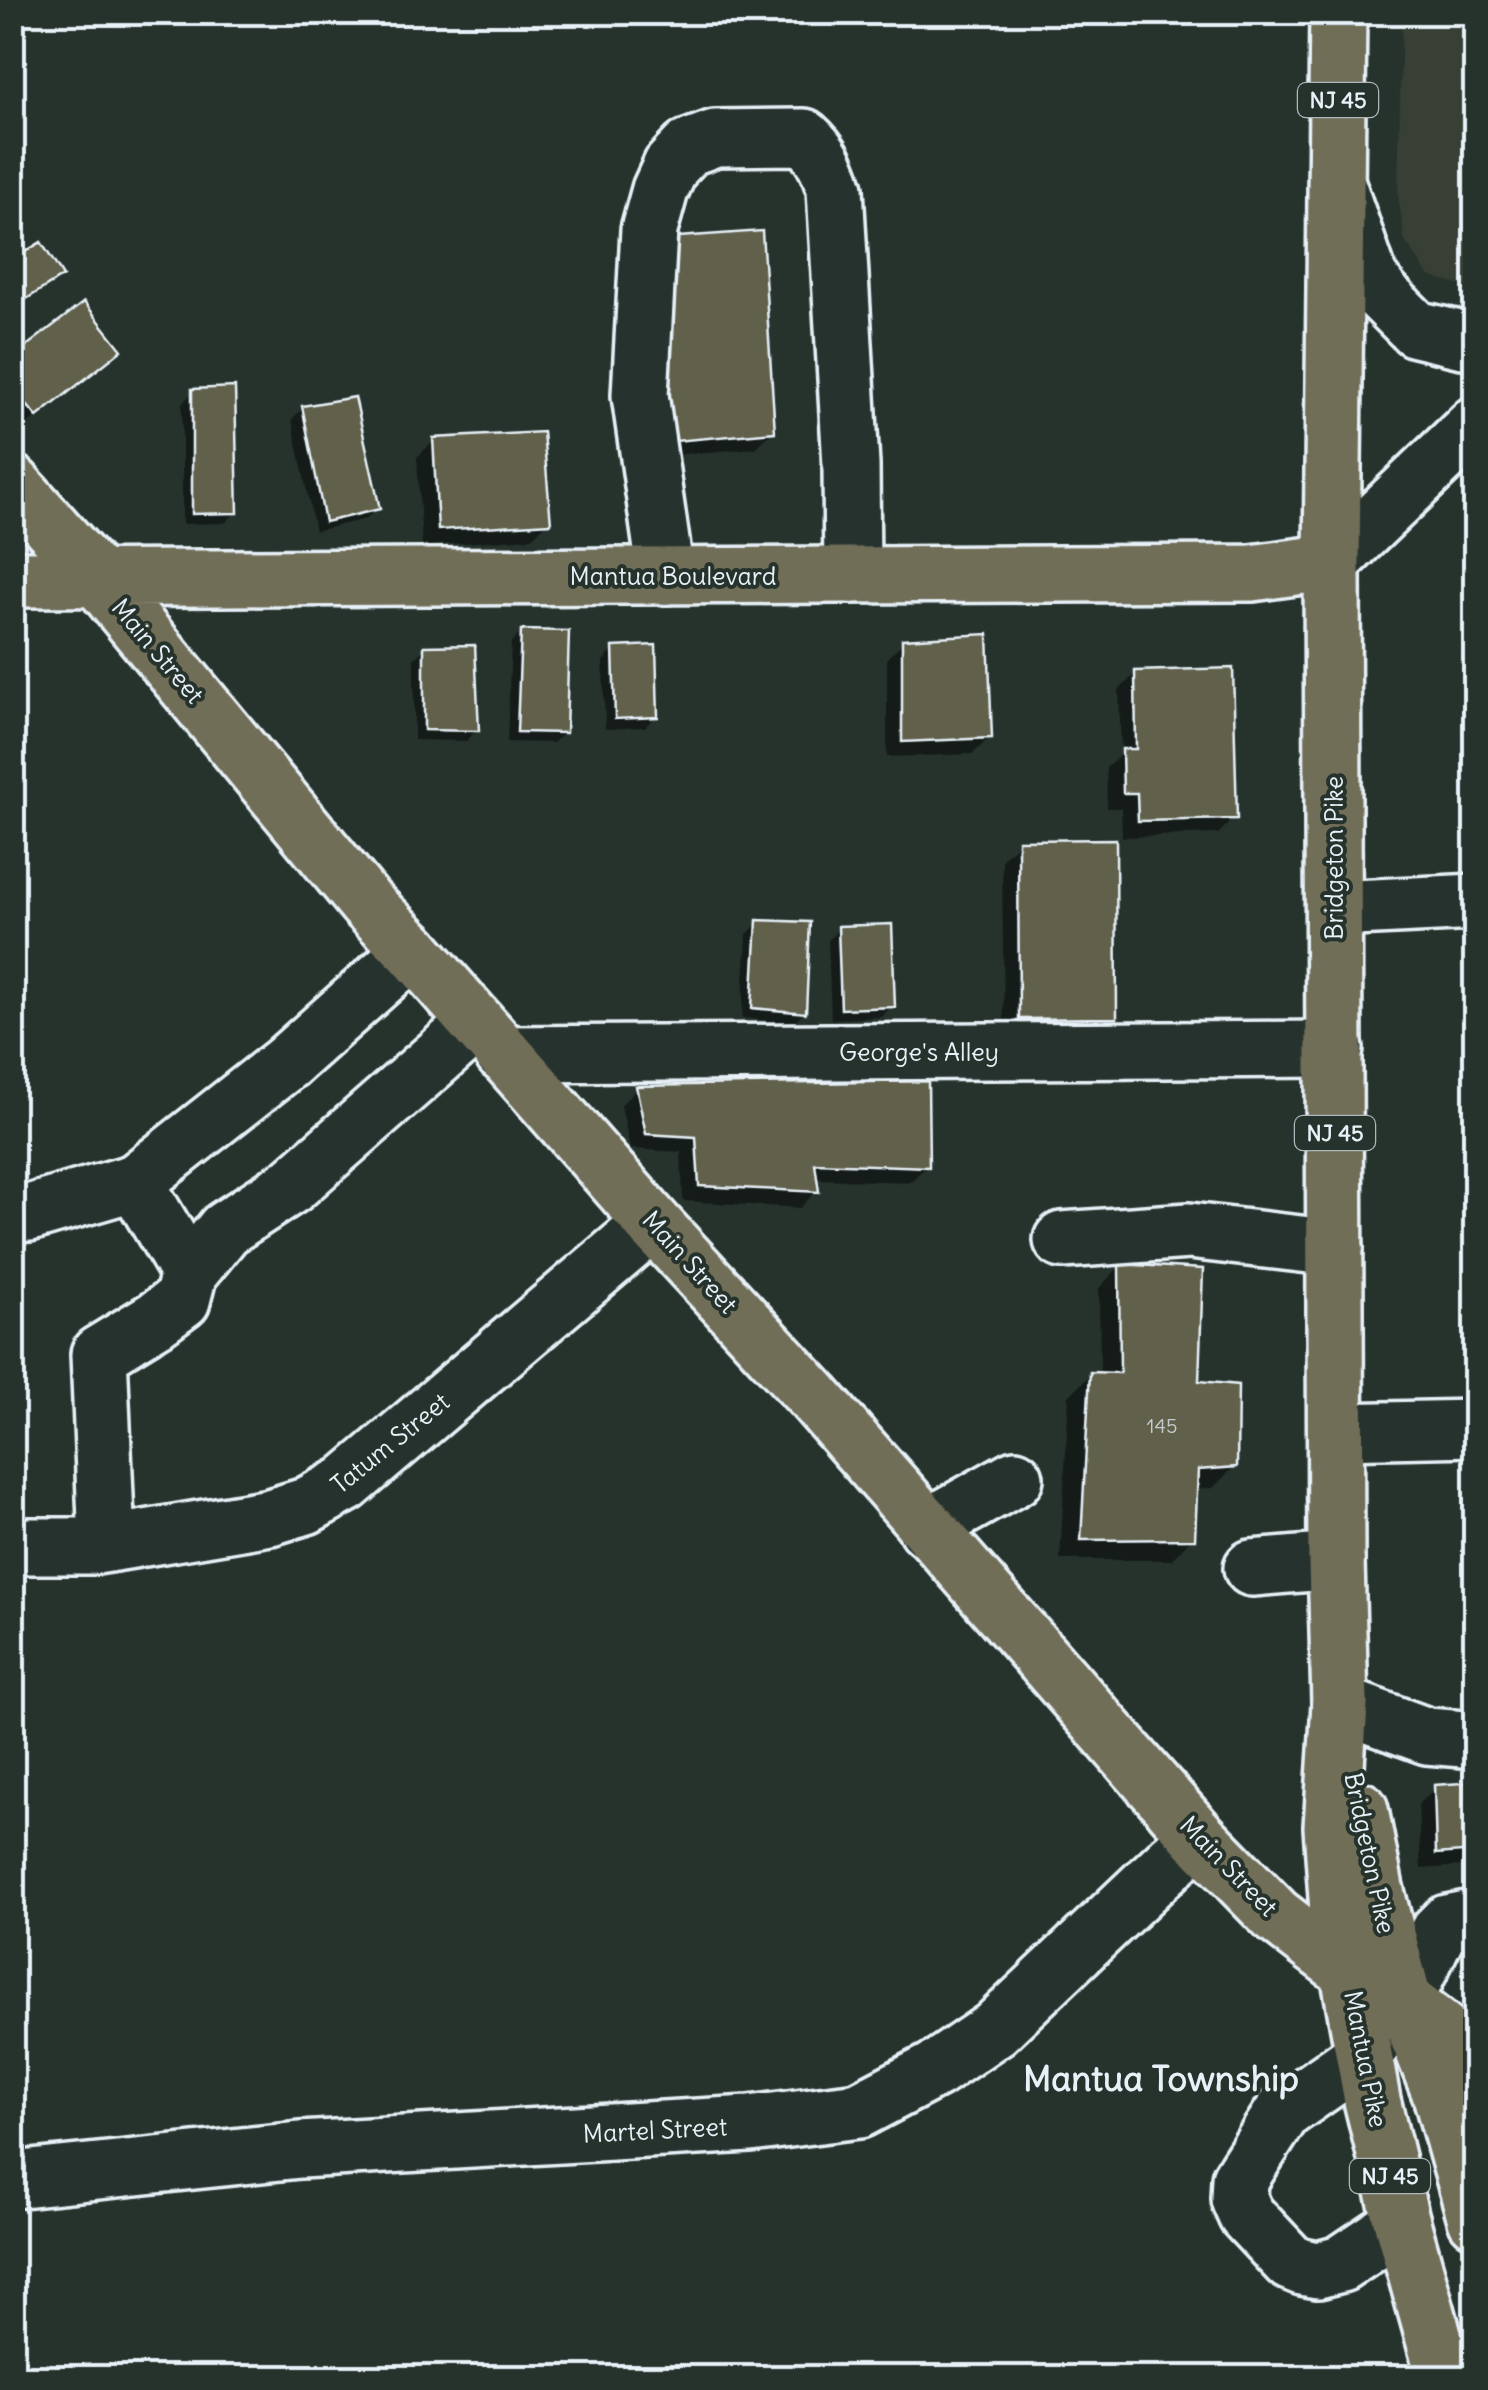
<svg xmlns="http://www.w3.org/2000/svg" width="1488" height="2390" font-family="Delius,sans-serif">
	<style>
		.built { fill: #384036 }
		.shadow { fill: #0007 }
		.building { fill: #61604c; stroke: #e8f1f8; stroke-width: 2.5 }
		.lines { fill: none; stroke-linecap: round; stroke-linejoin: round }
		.minor-casing { stroke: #e8f1f8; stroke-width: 62 }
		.major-casing { stroke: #e8f1f8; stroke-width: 62 }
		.minor { stroke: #26332d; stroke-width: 55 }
		.major { stroke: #716e59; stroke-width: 55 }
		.labels { text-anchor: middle; stroke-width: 8; stroke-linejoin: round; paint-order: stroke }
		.number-label { font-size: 20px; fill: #c6cdcd }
		.shield { fill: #26332d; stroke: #aeb8bb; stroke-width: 2.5 }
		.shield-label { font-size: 22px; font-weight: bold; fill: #e8f1f8 }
		.street-label { font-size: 25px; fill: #e8f1f8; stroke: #26332d }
		.district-label { font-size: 35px; font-weight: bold; fill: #e8f1f8; stroke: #26332d }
	</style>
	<rect width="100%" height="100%" fill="#26332d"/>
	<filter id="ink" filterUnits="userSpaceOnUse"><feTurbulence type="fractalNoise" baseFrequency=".01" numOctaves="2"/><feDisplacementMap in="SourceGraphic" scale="20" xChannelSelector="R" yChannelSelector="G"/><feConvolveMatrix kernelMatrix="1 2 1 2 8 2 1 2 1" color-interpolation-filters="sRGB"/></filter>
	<g filter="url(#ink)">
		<path class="built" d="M1402,13H1475L1476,282L1466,287L1429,276L1405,241L1398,194Z"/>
		<path class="shadow" d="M651,241L773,431L756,448L648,457Z
			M12,263L59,275L49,286L12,310Z
			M12,360L108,361L25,426L12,410Z
			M193,392L236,512L225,523L182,524V403Z
			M303,408L377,508L366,519L315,531L292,419Z
			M434,441L548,522L532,538L422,546L417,457Z
			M522,632L564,732L553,743L507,742L511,643Z
			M903,642L990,737L973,754L887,757V658Z
			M425,648L477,730L466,741L414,740V659Z
			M614,650L656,716L645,727L605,729L603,661Z
			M1136,673L1234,818L1218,834L1122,837L1121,808H1107L1106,768L1121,754L1119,690Z
			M1019,843L1115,1017L1098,1034L1004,1035L1002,859Z
			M758,923L804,1012L793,1023L742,1018L747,934Z
			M839,929L892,1006L881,1017L831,1019L828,940Z
			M637,1088L927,1166L910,1182L815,1179L816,1191L800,1208L683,1201L681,1152L630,1149L621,1105Z
			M1120,1266L1197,1383L1235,1466L1213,1488L1195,1489L1192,1538L1171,1560H1060L1069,1396L1091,1374L1100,1375L1099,1288Z
			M1476,1785V1865L1421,1869L1418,1804L1435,1788Z"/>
		<path class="building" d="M762,231L775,432L664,442L650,239Z
			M41,242L63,276L12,308V260Z
			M84,302L122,350L37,417L12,387V357Z
			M235,387L238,513L192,514V389Z
			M355,397L380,509L325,522L302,406Z
			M543,432L551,523L438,530L433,438Z
			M521,630L569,631L566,733L517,732Z
			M988,634L992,738L902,742V639Z
			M475,645L479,731L424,730V646Z
			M656,645L658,717L615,719L613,647Z
			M1233,668L1237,819L1138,821L1137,793H1123L1122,749H1136L1135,671Z
			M1116,839L1117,1018L1019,1019L1018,840Z
			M757,920L810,922L806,1013L752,1008Z
			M892,924L895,1007L841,1009L838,926Z
			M928,1081L929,1167L815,1163L819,1192L699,1186L696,1137L646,1134L636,1086Z
			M1119,1264L1203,1269L1199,1381L1238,1385L1237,1467L1198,1470L1195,1539L1081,1540L1090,1372L1120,1373Z
			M1476,1782V1851L1436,1854L1434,1785Z"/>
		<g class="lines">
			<g class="minor-casing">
				<path id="minor" d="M1338,187L1370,279L1383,296L1416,329L1463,340L1476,339
					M1332,562L1476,424
					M666,576L640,395L649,230L660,190L671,166L688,148L715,138L804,137C822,153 828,167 835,189L851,465L852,575
					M1334,909L1476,902
					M503,1054L1335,1049
					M135,1182L189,1273L225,1229L291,1186L477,1023
					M12,1214L29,1213L135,1182L286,1063L413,950
					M1062,1240L1189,1231L1335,1248
					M1336,1431L1476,1428
					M926,1528L1015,1478
					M107,1544L99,1354L156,1319L182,1300L189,1273
					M12,1546H97L270,1517L306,1506L346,1484L653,1223
					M1252,1568L1336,1561
					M1340,1704L1427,1736L1476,1740
					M12,2180L300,2150L750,2124L859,2110L935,2070L995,2029L1198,1836
					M1402,2223L1341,2264L1318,2270L1302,2267L1290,2262L1246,2215L1239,2199L1240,2179L1283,2112L1364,2055L1404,2001L1438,1932L1447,1923L1476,1917"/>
			</g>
			<g class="major-casing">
				<path id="major" d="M1338,12L1332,562L1336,1561L1340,1704L1332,1827L1338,1912L1372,2100L1402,2223L1445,2378
					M12,483L98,579L366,903L413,950L653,1223L814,1397L1198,1836L1275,1915L1348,1971L1404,2001L1476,2057
					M12,579L1252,573L1332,562
					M1360,1810L1375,1888L1404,2001L1441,2095L1476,2219"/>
			</g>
			<use href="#minor" class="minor"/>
			<use href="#major" class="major"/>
		</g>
	</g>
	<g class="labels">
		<g class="number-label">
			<text x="1162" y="1433">145</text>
		</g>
		<g class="shield">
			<rect x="1298" y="83" width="80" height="34" rx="8"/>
			<rect x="1295" y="1116" width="80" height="34" rx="8"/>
			<rect x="1350" y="2159" width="80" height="34" rx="8"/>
		</g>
		<g class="shield-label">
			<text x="1338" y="108">NJ 45</text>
			<text x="1335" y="1141">NJ 45</text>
			<text x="1390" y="2184">NJ 45</text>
		</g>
		<g class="street-label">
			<text x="673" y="585">Mantua Boulevard</text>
			<text transform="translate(158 651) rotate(50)" y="9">Main Street</text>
			<text transform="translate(1334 858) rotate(-90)" y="9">Bridgeton Pike</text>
			<text x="919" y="1061">George's Alley</text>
			<text transform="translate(690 1262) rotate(48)" y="9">Main Street</text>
			<text transform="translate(390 1443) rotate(-39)" y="9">Tatum Street</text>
			<text transform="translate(1370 1853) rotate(78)" y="9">Bridgeton Pike</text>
			<text transform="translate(1229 1866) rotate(46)" y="9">Main Street</text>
			<text transform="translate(1366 2059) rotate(79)" y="9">Mantua Pike</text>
			<text transform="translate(655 2130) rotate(-3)" y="9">Martel Street</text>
		</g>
		<g class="district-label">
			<text x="1161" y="2091">Mantua Township</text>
		</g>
	</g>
	<rect width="1488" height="2390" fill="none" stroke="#26332d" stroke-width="50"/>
	<rect x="25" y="25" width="1438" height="2340" fill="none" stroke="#e8f1f8" stroke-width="4" filter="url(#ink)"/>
</svg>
